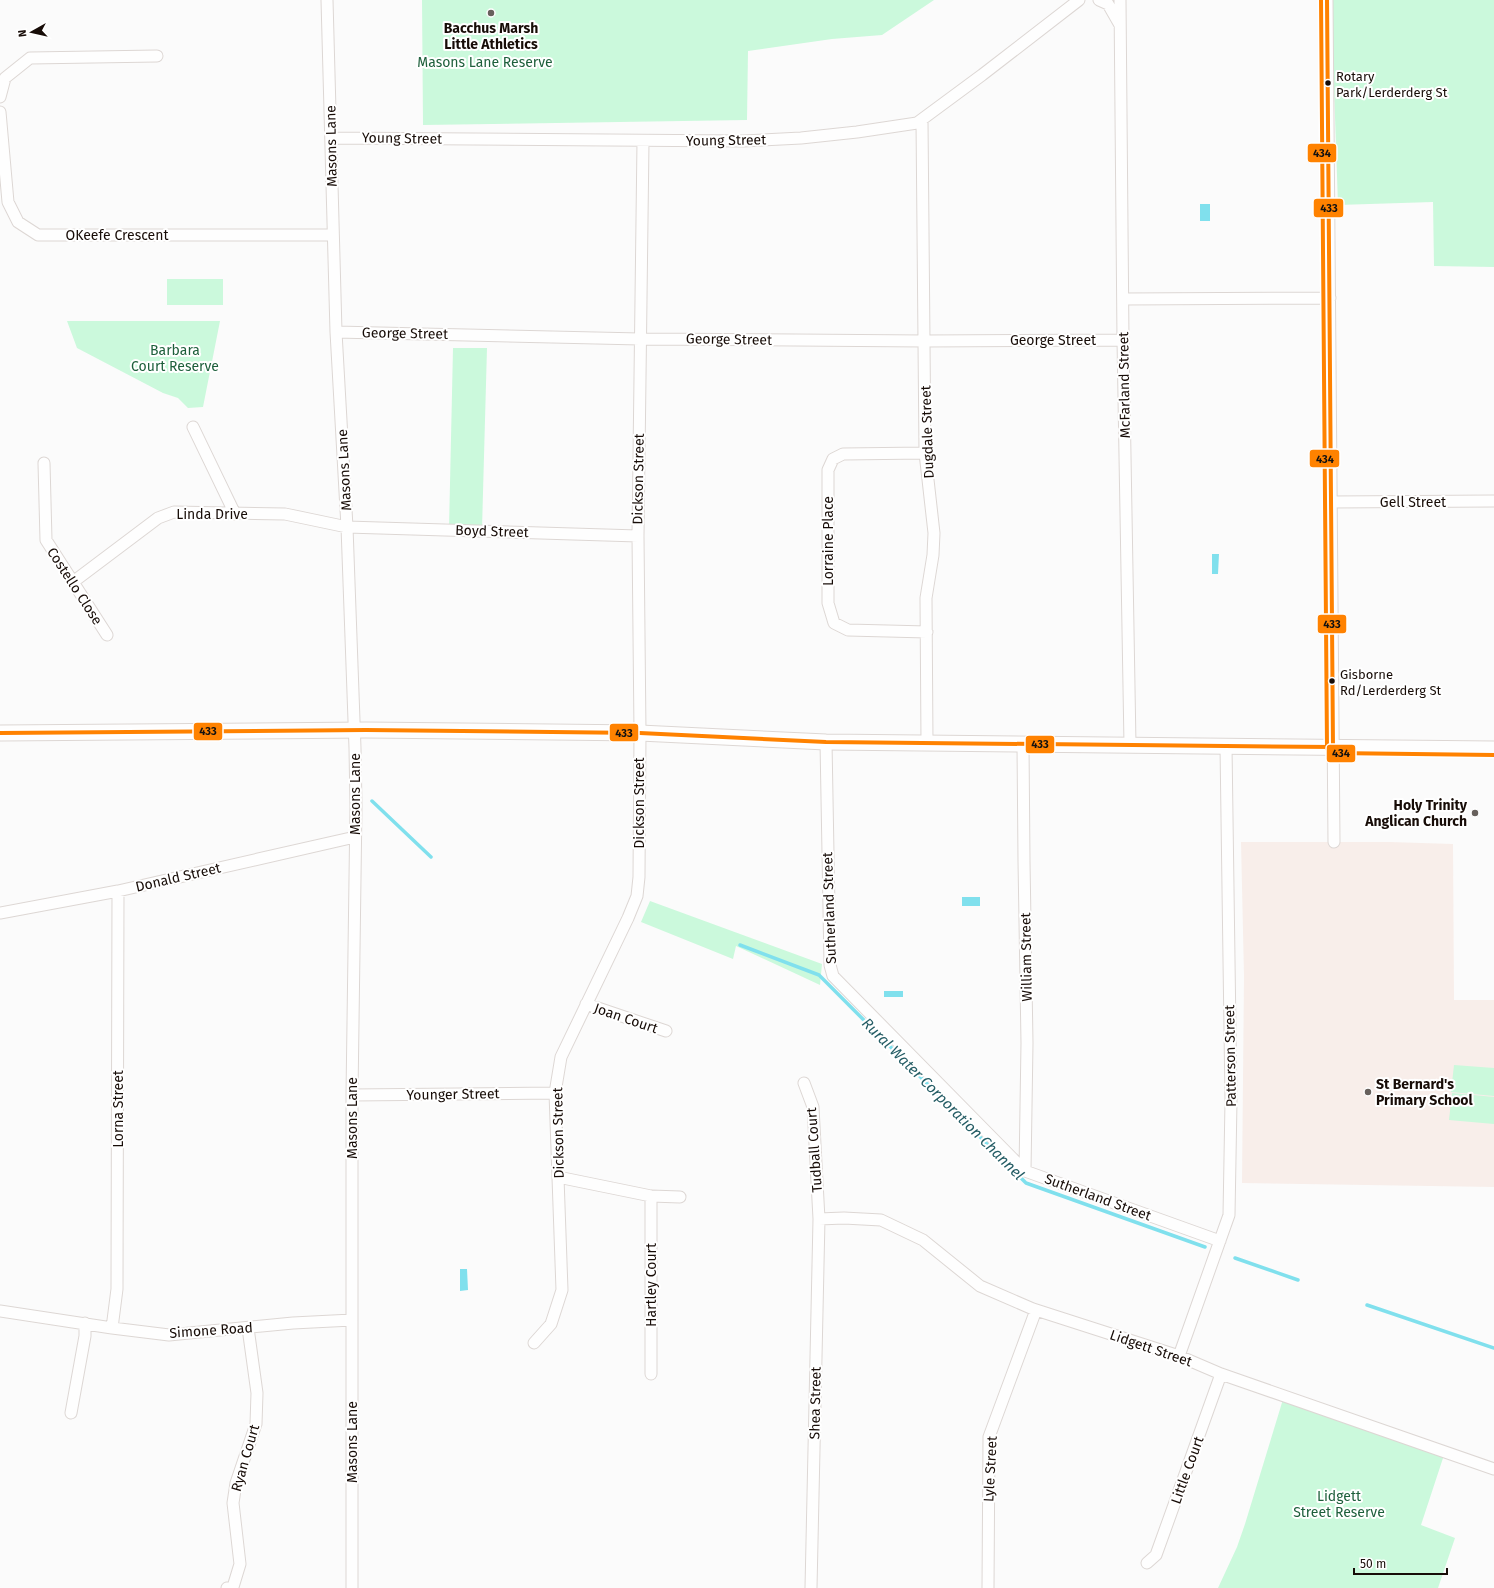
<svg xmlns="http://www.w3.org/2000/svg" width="1494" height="1588" font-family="'Fira Sans',sans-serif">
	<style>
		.built { fill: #f8eeea }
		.green { fill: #cbf9dc }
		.water { fill: #80e0ed }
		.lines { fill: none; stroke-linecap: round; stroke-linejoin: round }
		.stream { stroke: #80e0ed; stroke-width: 3.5 }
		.street-casing { stroke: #ddd7d4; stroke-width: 13 }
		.secondary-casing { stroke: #ddd7d4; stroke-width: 17 }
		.street { stroke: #fefefe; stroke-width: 11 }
		.secondary { stroke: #fefefe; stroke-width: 15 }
		.bus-1-casing { stroke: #fff; stroke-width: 7 }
		.bus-2-casing { stroke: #fff; stroke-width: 7 }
		.bus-1 { stroke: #ff8200; stroke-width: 4 }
		.bus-2 { stroke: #ff8200; stroke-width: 4 }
		.poi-dot { fill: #67605c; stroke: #fff; stroke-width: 1.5 }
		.bus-dot { fill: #170c07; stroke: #fff; stroke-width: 1.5 }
		.labels { text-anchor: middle; stroke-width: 4; stroke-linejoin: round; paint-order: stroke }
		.bus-label { font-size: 13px; fill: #170c07; stroke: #fff; text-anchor: start }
		.poi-label { font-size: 14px; font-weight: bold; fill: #170c07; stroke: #fff }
		.park-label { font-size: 14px; fill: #1d5f3b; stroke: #fff }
		.street-label { font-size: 14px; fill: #170c07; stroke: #fff }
		.water-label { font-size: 15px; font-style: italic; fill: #255d65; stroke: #fff }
		.line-badge { stroke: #fff; stroke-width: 1.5 }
		.pale-badge-label { font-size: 11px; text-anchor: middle; font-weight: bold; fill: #111 }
	</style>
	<rect width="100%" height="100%" fill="#fbfbfb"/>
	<path class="built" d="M1241,842H1390L1453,844L1454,1000H1494V1187L1242,1183L1244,976Z"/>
	<path class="green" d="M422,0H934L882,35L832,39L748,51L747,120L423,125Z
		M1331,0H1494V267L1434,266L1433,202L1338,205Z
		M167,279H223V305H167Z
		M67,321H220L203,407L188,408L178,398L163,393L77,348Z
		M453,348H487L482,529H449Z
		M650,901L822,964L820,985L736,946L733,959L641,922Z
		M1454,1065L1494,1068V1096L1451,1092Z
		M1452,1093L1494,1097V1124L1449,1120Z
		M1284,1396L1445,1452L1421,1525L1455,1538L1438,1588H1218L1237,1547L1245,1524Z"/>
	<path class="water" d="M1200,204H1210V221H1200Z
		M1212,554H1219L1218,574H1212Z
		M962,897H980V906H962Z
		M884,991H903V997H884Z
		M460,1269H467L468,1290L460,1291Z"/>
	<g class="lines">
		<path class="stream" d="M372,801L431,857
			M740,945L819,975L1026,1183L1205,1247
			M1235,1258L1298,1280
			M1367,1305L1494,1348"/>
		<g class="street-casing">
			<path id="street" d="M327,0L336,332L347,527L355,748L356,806L352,1095V1588
				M1099,0L1108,4L1120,25
				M1120,0L1123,340L1130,745
				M1327,0L1334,842
				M0,97L5,78L30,58L157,56
				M0,112L8,202L18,222L38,235H333
				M922,120L925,453L934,533L933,555L926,598L927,743
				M331,138L743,141L801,138L857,132L917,123L982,75L1079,0
				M1123,299L1330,298
				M336,332L640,339L925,341L1123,340
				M193,427L235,514
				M925,453L843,454L833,459L828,470V603L834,623L848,630L927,632
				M44,463L46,540L107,635
				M1331,502L1494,501
				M73,582L158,518L174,512L285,514L347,527L638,536
				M826,742L830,965L833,976L1025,1171L1220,1241
				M1023,744L1024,861L1027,1043L1025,1171
				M0,913L118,891L355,837
				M586,1004L666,1031
				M804,1083L813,1107L819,1219L811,1588
				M352,1095L555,1093
				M558,1177L651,1196L680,1197
				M819,1219L844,1218L881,1220L923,1240L980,1286L1033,1309L1179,1356L1221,1374L1494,1469
				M0,1311L112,1328L169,1335L293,1323L352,1320
				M112,1328L117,1289L118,891
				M534,1343L551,1324L562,1290L555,1093L561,1057L628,918L637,896L639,877L640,733L638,536L643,141
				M1179,1356L1229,1215L1231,1101L1226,746
				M651,1374V1196
				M71,1413L85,1336V1323
				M1147,1563L1156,1555L1221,1374
				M227,1588L233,1587L240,1564L233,1503L236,1483L256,1424L257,1393L248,1328
				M988,1588L989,1437L1036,1310"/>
		</g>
		<g class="secondary-casing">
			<path id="secondary" d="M0,733L366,730L640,733L826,742L1494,749"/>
		</g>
		<use href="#street" class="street"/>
		<use href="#secondary" class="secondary"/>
		<g class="bus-1-casing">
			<path id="bus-1" d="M0,733L366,730L640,733L826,742L1333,747L1327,0"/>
		</g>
		<g class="bus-2-casing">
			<path id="bus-2" d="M1321,0L1327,748L1329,752L1333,753L1494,755"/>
		</g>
		<use href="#bus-1" class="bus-1"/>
		<use href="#bus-2" class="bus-2"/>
	</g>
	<g class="poi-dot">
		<circle cx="491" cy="13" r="4"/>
		<circle cx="1475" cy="813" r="4"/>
		<circle cx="1368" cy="1092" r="4"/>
	</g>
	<g class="bus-dot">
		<circle cx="1328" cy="83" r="3.5"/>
		<circle cx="1332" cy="681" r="3.5"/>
	</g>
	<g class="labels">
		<g class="bus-label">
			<text x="1336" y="81">Rotary<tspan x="1336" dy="16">Park/Lerderderg St</tspan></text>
			<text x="1340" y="679">Gisborne<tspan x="1340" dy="16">Rd/Lerderderg St</tspan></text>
		</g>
		<g class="poi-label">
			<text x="491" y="33">Bacchus Marsh<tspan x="491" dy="16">Little Athletics</tspan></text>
			<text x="1467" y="810" text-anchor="end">Holy Trinity<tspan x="1467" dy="16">Anglican Church</tspan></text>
			<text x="1376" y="1089" text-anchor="start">St Bernard's<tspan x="1376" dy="16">Primary School</tspan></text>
		</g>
		<g class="park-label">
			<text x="485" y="67">Masons Lane Reserve</text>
			<text x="175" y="355">Barbara<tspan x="175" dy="16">Court Reserve</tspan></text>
			<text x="1339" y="1501">Lidgett<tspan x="1339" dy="16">Street Reserve</tspan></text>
		</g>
		<g class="street-label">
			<text transform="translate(402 138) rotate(1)" y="5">Young Street</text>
			<text transform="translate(726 140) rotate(-1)" y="5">Young Street</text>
			<text transform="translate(331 146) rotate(-91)" y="5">Masons Lane</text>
			<text x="117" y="240">OKeefe Crescent</text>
			<text transform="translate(405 333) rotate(1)" y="5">George Street</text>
			<text transform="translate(729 339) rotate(1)" y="5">George Street</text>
			<text x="1053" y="345">George Street</text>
			<text transform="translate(1124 385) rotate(-91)" y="5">McFarland Street</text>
			<text transform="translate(927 432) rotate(-92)" y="5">Dugdale Street</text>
			<text transform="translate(344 470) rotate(-93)" y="5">Masons Lane</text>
			<text transform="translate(638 479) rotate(-89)" y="5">Dickson Street</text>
			<text x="1413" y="507">Gell Street</text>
			<text x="212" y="519">Linda Drive</text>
			<text transform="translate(492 531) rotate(2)" y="5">Boyd Street</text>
			<text transform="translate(828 541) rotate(-90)" y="5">Lorraine Place</text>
			<text transform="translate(75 586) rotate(57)" y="5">Costello Close</text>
			<text transform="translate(355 794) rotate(-90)" y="5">Masons Lane</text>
			<text transform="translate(639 803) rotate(-90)" y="5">Dickson Street</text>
			<text transform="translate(178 877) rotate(-13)" y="5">Donald Street</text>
			<text transform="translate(829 908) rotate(-92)" y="5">Sutherland Street</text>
			<text transform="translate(1026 957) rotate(-91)" y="5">William Street</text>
			<text transform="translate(626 1018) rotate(19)" y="5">Joan Court</text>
			<text transform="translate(1230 1056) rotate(-91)" y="5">Patterson Street</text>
			<text transform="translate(453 1094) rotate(-1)" y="5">Younger Street</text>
			<text transform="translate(118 1109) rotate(-90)" y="5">Lorna Street</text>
			<text transform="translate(352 1118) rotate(-90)" y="5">Masons Lane</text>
			<text transform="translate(558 1133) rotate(-91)" y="5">Dickson Street</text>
			<text transform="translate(814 1150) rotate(-94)" y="5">Tudball Court</text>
			<text transform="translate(1098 1197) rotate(20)" y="5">Sutherland Street</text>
			<text transform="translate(651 1285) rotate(-90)" y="5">Hartley Court</text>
			<text transform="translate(211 1330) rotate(-4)" y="5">Simone Road</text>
			<text transform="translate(1151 1348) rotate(19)" y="5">Lidgett Street</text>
			<text transform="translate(815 1403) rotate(-89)" y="5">Shea Street</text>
			<text transform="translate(352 1442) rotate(-90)" y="5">Masons Lane</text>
			<text transform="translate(245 1458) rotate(-74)" y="5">Ryan Court</text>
			<text transform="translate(990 1469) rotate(-87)" y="5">Lyle Street</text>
			<text transform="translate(1187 1470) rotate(-70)" y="5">Little Court</text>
		</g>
		<g class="water-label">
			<text transform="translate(943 1099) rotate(45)" y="5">Rural Water Corporation Channel</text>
		</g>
	</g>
	<g class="line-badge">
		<rect x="1307" y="143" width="30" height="20" rx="4" fill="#ff8200"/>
		<rect x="1313" y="198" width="31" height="20" rx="4" fill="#ff8200"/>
		<rect x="1309" y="449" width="31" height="19" rx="4" fill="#ff8200"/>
		<rect x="1317" y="614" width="30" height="20" rx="4" fill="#ff8200"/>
		<rect x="193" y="722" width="30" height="19" rx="4" fill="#ff8200"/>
		<rect x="609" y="723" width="30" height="19" rx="4" fill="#ff8200"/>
		<rect x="1025" y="735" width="30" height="19" rx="4" fill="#ff8200"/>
		<rect x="1326" y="744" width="30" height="19" rx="4" fill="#ff8200"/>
	</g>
	<g class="pale-badge-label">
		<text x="1322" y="157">434</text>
		<text x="1329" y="212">433</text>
		<text x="1325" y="463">434</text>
		<text x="1332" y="628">433</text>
		<text x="208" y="735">433</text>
		<text x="624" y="737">433</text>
		<text x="1040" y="748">433</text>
		<text x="1341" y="757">434</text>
	</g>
	<g transform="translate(32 32) rotate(262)" stroke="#ffffff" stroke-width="3" paint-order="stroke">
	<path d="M0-3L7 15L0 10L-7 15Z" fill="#170c07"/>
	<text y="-6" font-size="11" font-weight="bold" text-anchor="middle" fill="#170c07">N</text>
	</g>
	<path d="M1354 1568v6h93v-6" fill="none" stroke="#170c07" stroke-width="2"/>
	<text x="1360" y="1568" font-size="12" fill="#170c07" stroke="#ffffff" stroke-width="3" paint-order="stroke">50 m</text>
</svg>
